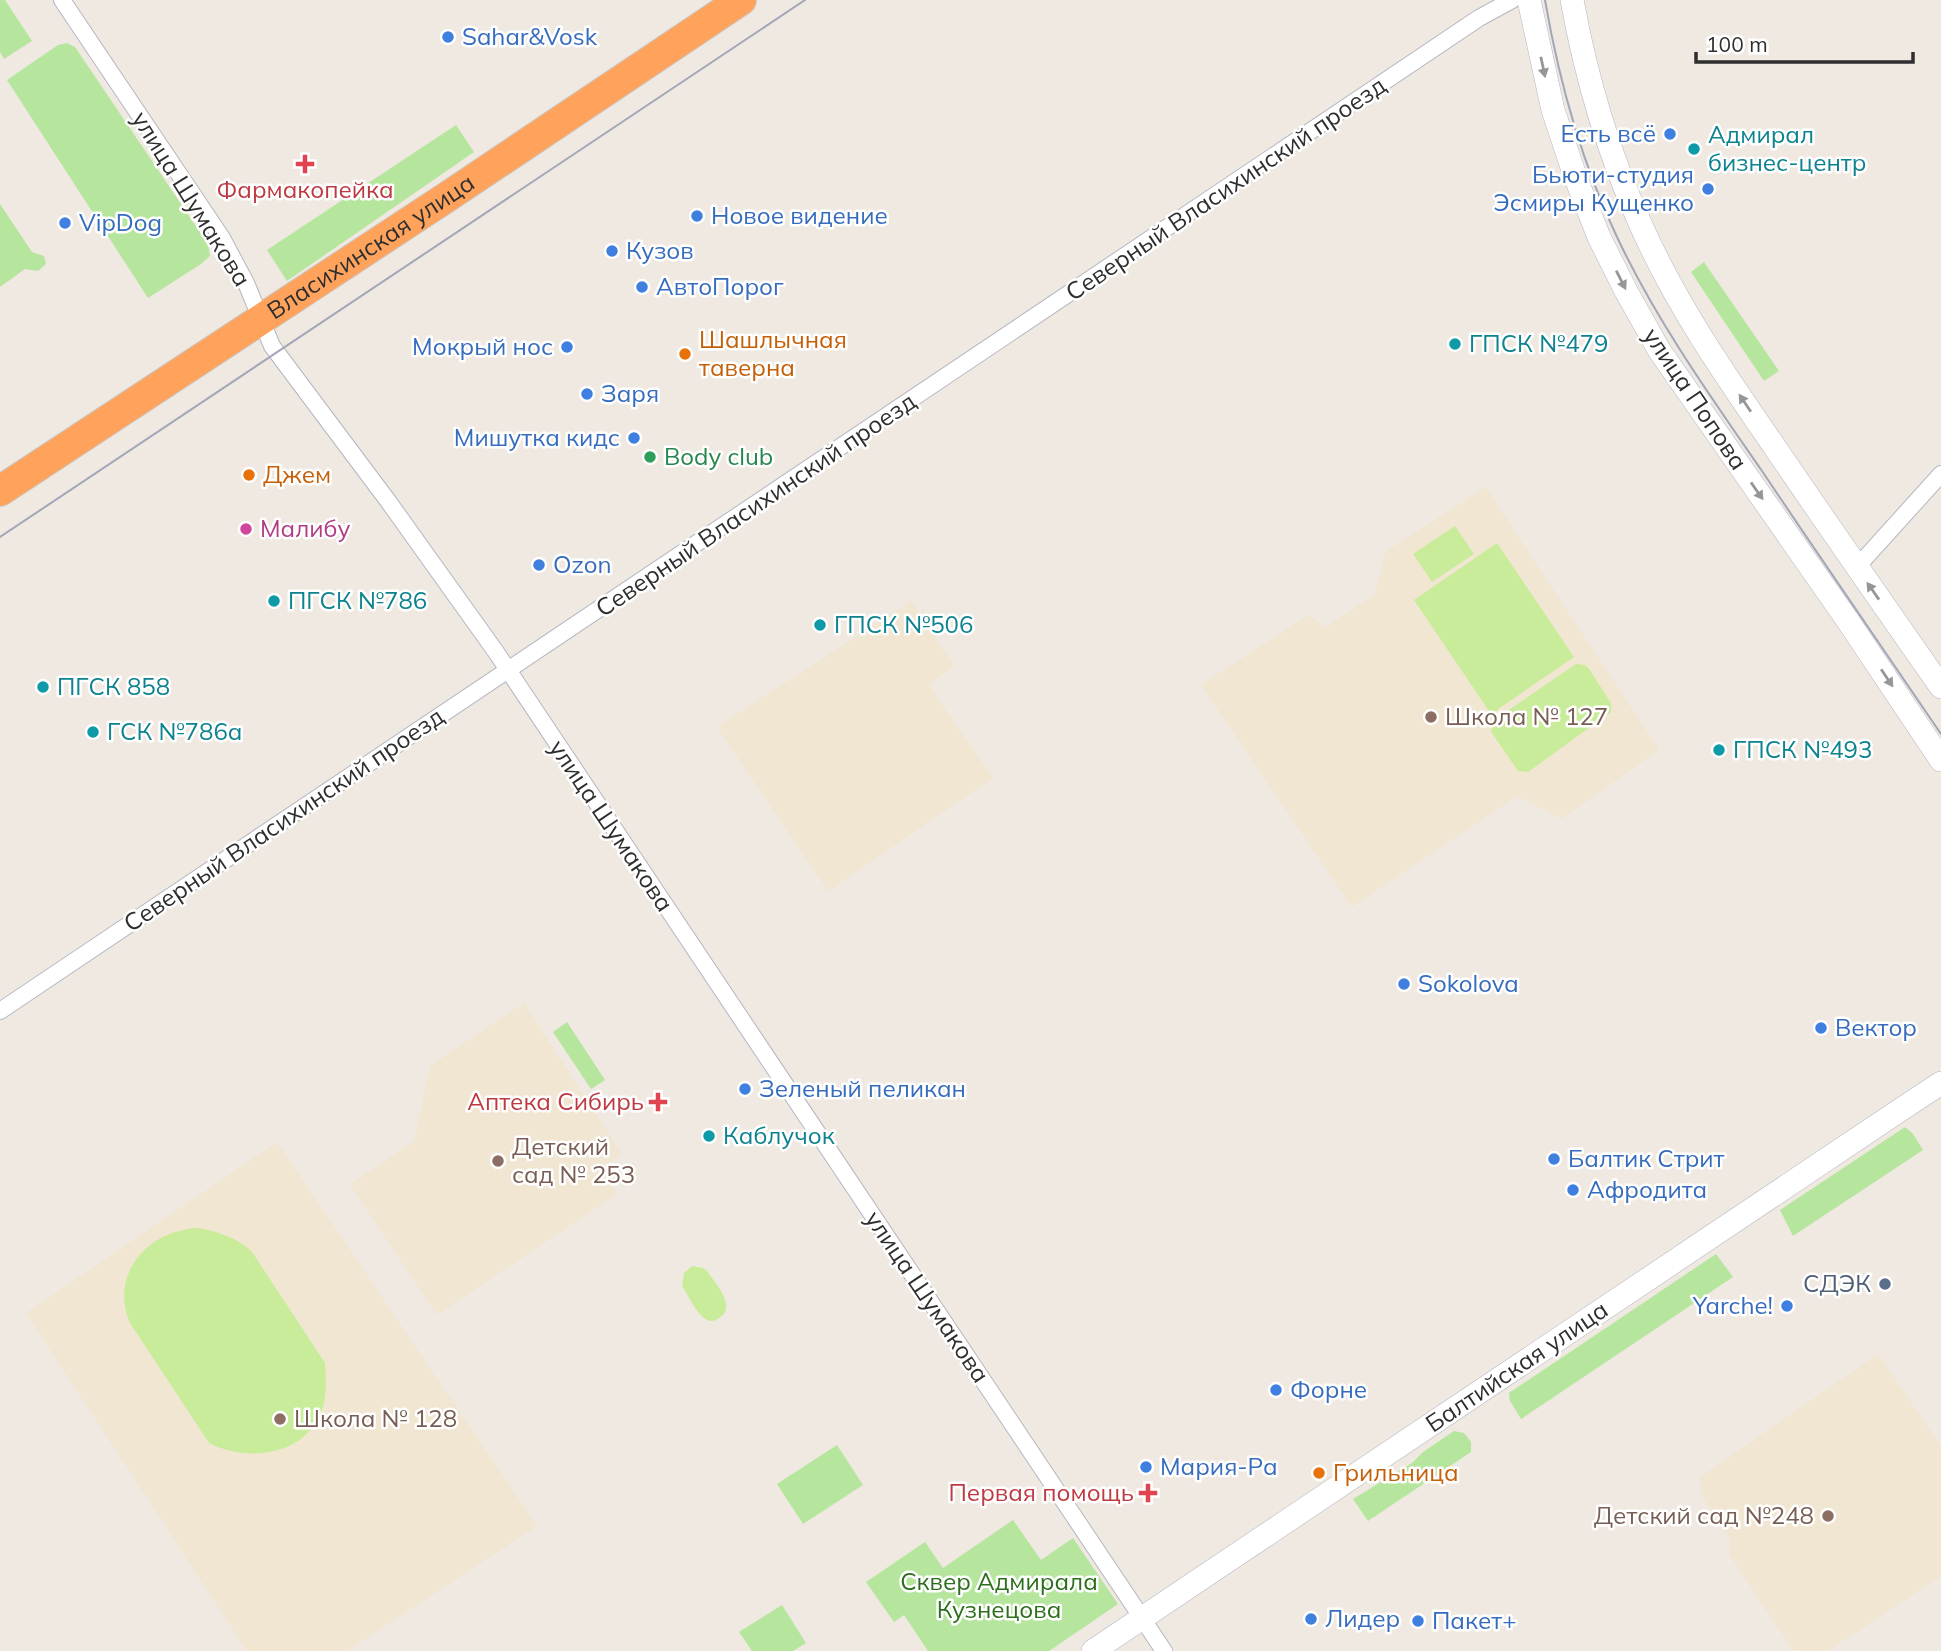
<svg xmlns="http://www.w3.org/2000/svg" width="1941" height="1651" font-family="Mulish,sans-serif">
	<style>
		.education { fill: #f0e6d1 }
		.green { fill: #b6e59e }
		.pitch { fill: #c9ec9a }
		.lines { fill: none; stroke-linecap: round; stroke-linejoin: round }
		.street-casing { stroke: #b4b7c1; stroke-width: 18 }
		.secondary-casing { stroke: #b4b7c1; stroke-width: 24 }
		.highway-casing { stroke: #c9c9c9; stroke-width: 32 }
		.street { stroke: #fff; stroke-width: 16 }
		.secondary { stroke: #fff; stroke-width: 23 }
		.highway { stroke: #ffa35c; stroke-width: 30 }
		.tram { stroke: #a3a6b8; stroke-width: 2 }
		.oneway { fill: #969696 }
		.shop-dot { fill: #3f7fe0; stroke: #fff; stroke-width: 2.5 }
		.culture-dot { fill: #0f9aa8; stroke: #fff; stroke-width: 2.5 }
		.health-dot { fill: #e0444e; stroke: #fff; stroke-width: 2.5 }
		.food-dot { fill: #e8710a; stroke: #fff; stroke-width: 2.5 }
		.leisure-dot { fill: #2e9e5b; stroke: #fff; stroke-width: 2.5 }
		.hotel-dot { fill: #d1479c; stroke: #fff; stroke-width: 2.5 }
		.education-dot { fill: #8d6e63; stroke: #fff; stroke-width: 2.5 }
		.service-dot { fill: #5c6f8a; stroke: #fff; stroke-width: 2.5 }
		.labels { text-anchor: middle; stroke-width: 5; stroke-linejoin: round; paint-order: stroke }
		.shop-label { font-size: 24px; fill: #366cbe; stroke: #fff; text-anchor: start }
		.culture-label { font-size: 24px; fill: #0d838f; stroke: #fff; text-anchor: start }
		.street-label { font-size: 24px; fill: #2e2e2e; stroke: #fff }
		.health-label { font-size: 24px; fill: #be3a42; stroke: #fff; text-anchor: end }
		.food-label { font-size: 24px; fill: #c56008; stroke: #fff; text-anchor: start }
		.leisure-label { font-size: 24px; fill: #27864d; stroke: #fff; text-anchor: start }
		.hotel-label { font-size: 24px; fill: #b23c85; stroke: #fff; text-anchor: start }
		.education-label { font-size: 24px; fill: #785e54; stroke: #fff; text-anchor: start }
		.service-label { font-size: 24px; fill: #4e5e75; stroke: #fff; text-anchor: end }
		.park-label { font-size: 24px; fill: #2c6e1b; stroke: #fff }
	</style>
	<rect width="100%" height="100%" fill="#efe9e1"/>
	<path class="education" d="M1486,487L1659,750L1562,819L1517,796L1352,907L1201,685L1308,615L1326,627L1375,594L1386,551Z
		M911,601L954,665L929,685L993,778L828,891L717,727Z
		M524,1003L622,1154L600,1169L617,1194L437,1315L350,1184L414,1141L430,1066Z
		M277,1142L537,1526L347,1651H247L26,1313Z
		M1878,1354L1941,1446V1576L1828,1651H1793L1729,1554L1730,1540L1700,1492V1477Z"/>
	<path class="green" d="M0,0H5L32,41L4,59L0,52Z
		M67,43L75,47L208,244L210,256L201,264L148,298L7,80L58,45Z
		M456,125L474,152L287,281L267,250Z
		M0,204L32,252L44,256L46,264L38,271L25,269L0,287Z
		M1704,262L1779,371L1764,381L1691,272Z
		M567,1022L605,1080L591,1089L553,1032Z
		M1905,1127L1913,1134L1923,1150L1793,1236L1780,1210Z
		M1716,1254L1733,1277L1521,1419L1510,1401L1509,1393Z
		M1454,1431L1464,1433L1471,1442V1452L1368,1521L1353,1499L1412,1463L1423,1452Z
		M837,1445L863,1485L803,1524L777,1484Z
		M1013,1520L1041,1560L1073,1538L1118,1604L1049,1651H928L904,1615L894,1622L866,1582L925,1542L943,1568Z
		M782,1605L806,1643L793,1651H752L739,1632Z"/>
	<path class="pitch" d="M1455,526L1474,554L1432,582L1413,554Z
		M1497,543L1574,657L1491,714L1414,600Z
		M1576,664L1585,665L1589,669L1611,703V712L1528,772L1518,771L1494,736L1491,731L1494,720Z
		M198,1228C218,1232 237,1237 252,1252L325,1363C326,1378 327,1392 323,1407C308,1456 248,1463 209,1443L130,1323C109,1274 148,1230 198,1228Z
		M692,1266L703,1268L707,1271C715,1283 738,1307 719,1318C714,1322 709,1322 704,1318C695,1311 688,1295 682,1286L684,1273Z"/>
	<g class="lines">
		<g class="street-casing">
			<path id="street" d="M62,0L222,238L246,283L272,346L388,501L496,652L1164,1651
				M1857,567L1941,474
				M0,1011L1479,18L1512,0"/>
		</g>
		<g class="secondary-casing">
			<path id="secondary" d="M1529,0L1553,110L1575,176L1599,237L1626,291L1659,350L1848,621L1941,760
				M1572,0C1586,77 1608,152 1640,223C1675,303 1725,375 1774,446C1829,527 1885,607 1941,687
				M1093,1651C1377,1463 1657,1270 1941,1083"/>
		</g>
		<g class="highway-casing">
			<g id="highway">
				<path id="s1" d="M0,491L450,195L741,0"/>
			</g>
		</g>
		<use href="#street" class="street"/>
		<use href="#secondary" class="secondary"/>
		<use href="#highway" class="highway"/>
		<path class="tram" d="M1545,0C1559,81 1582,163 1617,237C1656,320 1710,396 1762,471C1821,559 1881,646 1941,734
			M0,537L805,0"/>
	</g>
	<defs><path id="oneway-solid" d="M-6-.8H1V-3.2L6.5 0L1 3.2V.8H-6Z" transform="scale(1.75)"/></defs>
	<g class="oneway">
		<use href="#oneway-solid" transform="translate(1543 67) rotate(78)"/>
		<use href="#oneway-solid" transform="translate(1621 280) rotate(63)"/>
		<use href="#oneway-solid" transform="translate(1745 403) rotate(-124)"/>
		<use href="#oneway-solid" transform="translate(1757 491) rotate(55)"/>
		<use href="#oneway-solid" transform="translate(1873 591) rotate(-125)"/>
		<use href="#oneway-solid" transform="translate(1887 678) rotate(56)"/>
	</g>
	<g class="shop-dot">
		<circle cx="448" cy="37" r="7"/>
		<circle cx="1670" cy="134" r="7"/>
		<circle cx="1708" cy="189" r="7"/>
		<circle cx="697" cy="216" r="7"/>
		<circle cx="65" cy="223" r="7"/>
		<circle cx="612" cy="251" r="7"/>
		<circle cx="642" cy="287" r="7"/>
		<circle cx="567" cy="347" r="7"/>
		<circle cx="587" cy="394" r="7"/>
		<circle cx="634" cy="438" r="7"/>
		<circle cx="539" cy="565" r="7"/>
		<circle cx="1404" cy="984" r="7"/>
		<circle cx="1821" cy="1028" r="7"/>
		<circle cx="745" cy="1089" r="7"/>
		<circle cx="1554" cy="1159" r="7"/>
		<circle cx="1573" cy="1190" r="7"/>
		<circle cx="1787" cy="1306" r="7"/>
		<circle cx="1276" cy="1390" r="7"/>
		<circle cx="1146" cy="1467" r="7"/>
		<circle cx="1311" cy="1619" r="7"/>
		<circle cx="1418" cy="1621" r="7"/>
	</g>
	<g class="culture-dot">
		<circle cx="1694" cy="149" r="7"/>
		<circle cx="1455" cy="344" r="7"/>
		<circle cx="274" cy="601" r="7"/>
		<circle cx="820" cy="625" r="7"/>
		<circle cx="43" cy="687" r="7"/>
		<circle cx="93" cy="732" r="7"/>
		<circle cx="1719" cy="750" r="7"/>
		<circle cx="709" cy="1136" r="7"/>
	</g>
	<g class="health-dot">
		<path d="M301.5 153.5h7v7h7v7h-7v7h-7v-7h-7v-7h7z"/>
		<path d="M654.5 1091.5h7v7h7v7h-7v7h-7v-7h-7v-7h7z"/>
		<path d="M1144.5 1482.5h7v7h7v7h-7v7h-7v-7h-7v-7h7z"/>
	</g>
	<g class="food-dot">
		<circle cx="685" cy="354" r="7"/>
		<circle cx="249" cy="475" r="7"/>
		<circle cx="1319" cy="1473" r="7"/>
	</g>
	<circle class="leisure-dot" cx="650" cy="457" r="7"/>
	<circle class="hotel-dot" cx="246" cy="529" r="7"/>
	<g class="education-dot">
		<circle cx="1431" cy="717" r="7"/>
		<circle cx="498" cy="1161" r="7"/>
		<circle cx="280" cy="1419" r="7"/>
		<circle cx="1828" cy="1516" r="7"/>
	</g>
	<circle class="service-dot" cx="1885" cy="1284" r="7"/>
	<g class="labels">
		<g class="shop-label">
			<text x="462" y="45">Sahar&amp;Vosk</text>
			<text x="1656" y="142" text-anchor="end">Есть всё</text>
			<text x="1694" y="183" text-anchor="end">Бьюти-студия<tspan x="1694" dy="28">Эсмиры Кущенко</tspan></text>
			<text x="711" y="224">Новое видение</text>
			<text x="79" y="231">VipDog</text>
			<text x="626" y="259">Кузов</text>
			<text x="656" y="295">АвтоПорог</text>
			<text x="553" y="355" text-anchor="end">Мокрый нос</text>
			<text x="601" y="402">Заря</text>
			<text x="620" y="446" text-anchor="end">Мишутка кидс</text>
			<text x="553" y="573">Ozon</text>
			<text x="1418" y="992">Sokolova</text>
			<text x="1835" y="1036">Вектор</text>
			<text x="759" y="1097">Зеленый пеликан</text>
			<text x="1568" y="1167">Балтик Стрит</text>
			<text x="1587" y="1198">Афродита</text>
			<text x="1773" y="1314" text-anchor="end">Yarche!</text>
			<text x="1290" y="1398">Форне</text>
			<text x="1160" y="1475">Мария-Ра</text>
			<text x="1325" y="1627">Лидер</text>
			<text x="1432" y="1629">Пакет+</text>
		</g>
		<g class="culture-label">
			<text x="1708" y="143">Адмирал<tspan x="1708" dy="28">бизнес-центр</tspan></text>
			<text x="1469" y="352">ГПСК №479</text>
			<text x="288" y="609">ПГСК №786</text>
			<text x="834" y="633">ГПСК №506</text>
			<text x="57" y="695">ПГСК 858</text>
			<text x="107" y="740">ГСК №786а</text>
			<text x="1733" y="758">ГПСК №493</text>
			<text x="723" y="1144">Каблучок</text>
		</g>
		<g class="street-label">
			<text transform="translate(1226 189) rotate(-34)" y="8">Северный Власихинский проезд</text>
			<text transform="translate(191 199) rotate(58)" y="8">улица Шумакова</text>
			<text dy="8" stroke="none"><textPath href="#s1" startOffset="444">Власихинская улица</textPath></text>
			<text transform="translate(1695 399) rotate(56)" y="8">улица Попова</text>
			<text transform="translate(756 505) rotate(-34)" y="8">Северный Власихинский проезд</text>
			<text transform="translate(284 820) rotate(-34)" y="8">Северный Власихинский проезд</text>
			<text transform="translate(611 826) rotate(56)" y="8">улица Шумакова</text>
			<text transform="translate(927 1297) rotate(56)" y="8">улица Шумакова</text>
			<text transform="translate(1517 1367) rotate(-34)" y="8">Балтийская улица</text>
		</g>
		<g class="health-label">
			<text x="305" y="198" text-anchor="middle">Фармакопейка</text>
			<text x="644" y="1110">Аптека Сибирь</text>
			<text x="1134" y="1501">Первая помощь</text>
		</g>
		<g class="food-label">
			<text x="699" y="348">Шашлычная<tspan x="699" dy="28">таверна</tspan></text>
			<text x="263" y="483">Джем</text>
			<text x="1333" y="1481">Грильница</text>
		</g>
		<g class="leisure-label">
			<text x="664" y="465">Body club</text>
		</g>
		<g class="hotel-label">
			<text x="260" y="537">Малибу</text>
		</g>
		<g class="education-label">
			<text x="1445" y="725">Школа № 127</text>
			<text x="512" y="1155">Детский<tspan x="512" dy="28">сад № 253</tspan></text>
			<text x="294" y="1427">Школа № 128</text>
			<text x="1814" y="1524" text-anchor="end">Детский сад №248</text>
		</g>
		<g class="service-label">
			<text x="1871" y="1292">СДЭК</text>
		</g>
		<g class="park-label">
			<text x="999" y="1590">Сквер Адмирала<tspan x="999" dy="28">Кузнецова</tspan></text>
		</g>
	</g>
	<path d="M1696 52v10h217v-10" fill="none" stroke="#2e2e2e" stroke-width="3.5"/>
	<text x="1706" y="52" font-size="21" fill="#2e2e2e" stroke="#ffffff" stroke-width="5" paint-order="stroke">100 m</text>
</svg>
